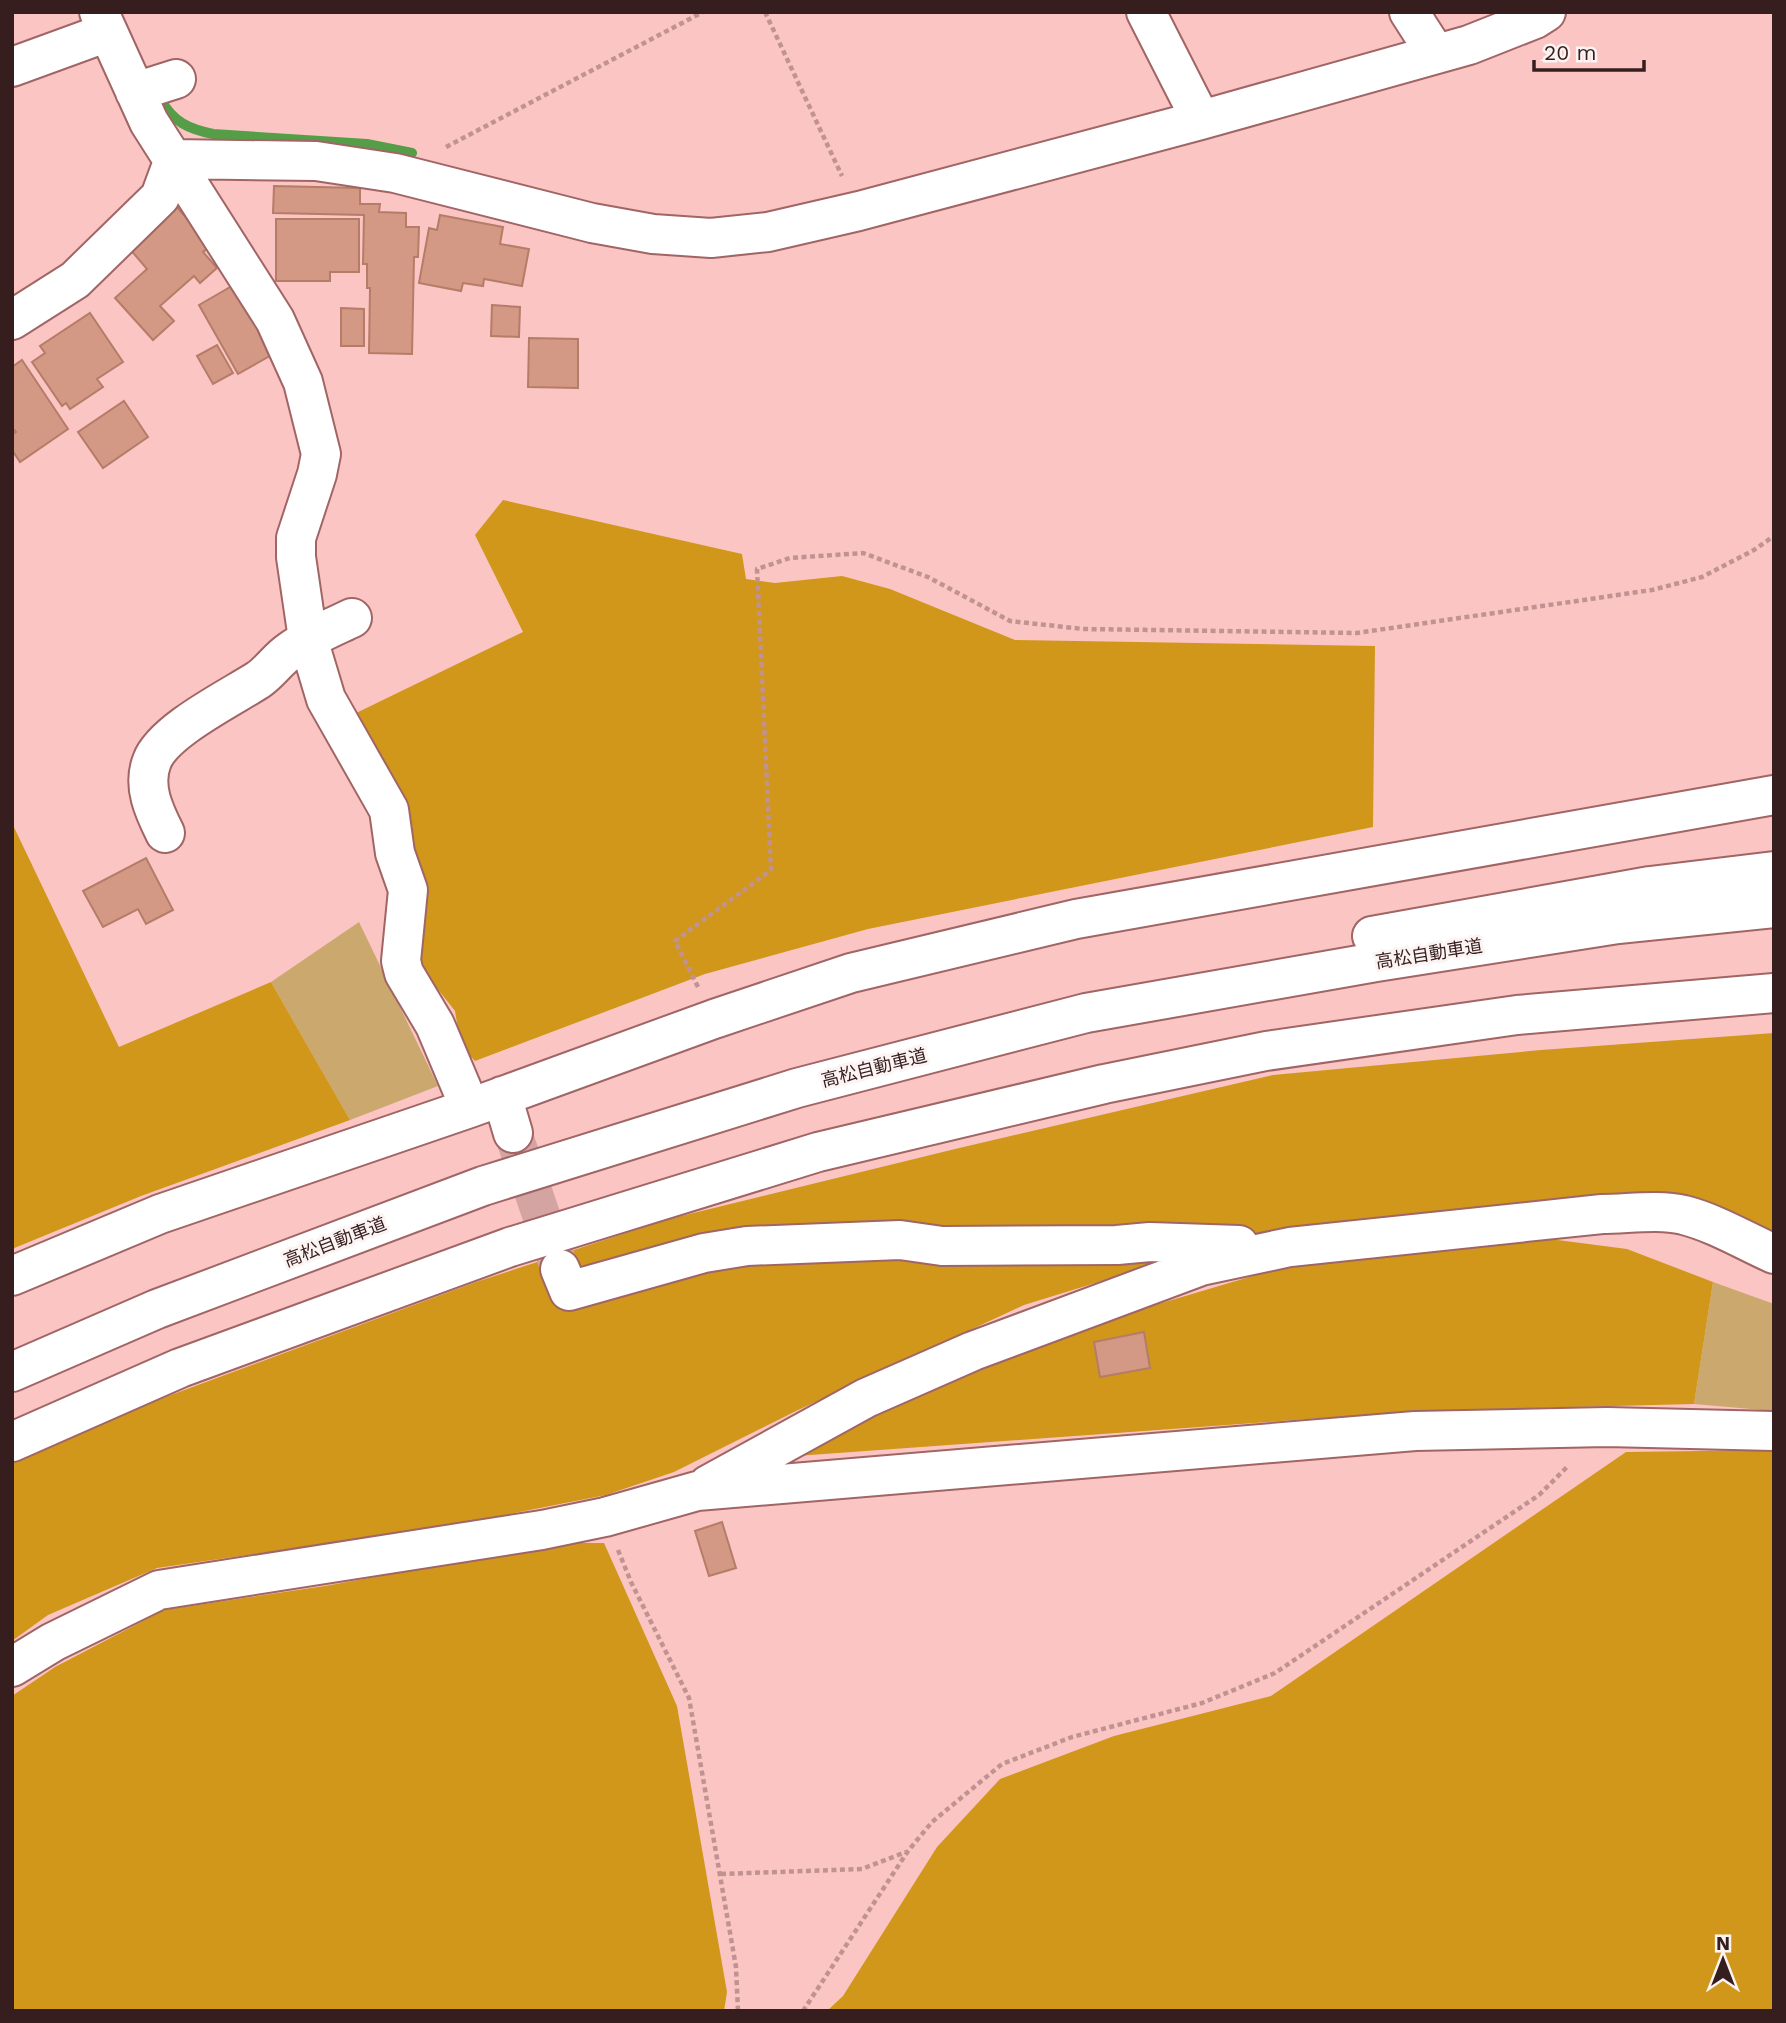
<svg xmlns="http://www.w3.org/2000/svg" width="1786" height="2023" font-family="'Work Sans','Noto Sans JP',sans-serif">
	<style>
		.green { fill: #cba86d }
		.forest { fill: #d0971b }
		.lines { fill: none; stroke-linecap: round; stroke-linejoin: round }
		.stream { stroke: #569d47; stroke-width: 10 }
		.building { fill: #d49984; stroke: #b57c68; stroke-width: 2 }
		.minor-tunnel { stroke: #d4a4a3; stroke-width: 38; stroke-dasharray: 38 19; stroke-linecap: butt }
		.minor-casing { stroke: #a06564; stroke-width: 42 }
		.highway-casing { stroke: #a06564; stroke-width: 42 }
		.path { stroke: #c09392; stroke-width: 4.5; stroke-dasharray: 5 3.5; stroke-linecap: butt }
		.minor { stroke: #fff; stroke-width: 38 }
		.highway { stroke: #fff; stroke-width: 38 }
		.labels { text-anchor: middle; stroke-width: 6; stroke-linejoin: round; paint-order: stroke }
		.street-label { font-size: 18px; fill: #371e1e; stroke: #fbf4f3 }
	</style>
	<rect width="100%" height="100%" fill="#fbc5c4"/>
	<path class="green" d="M359,922L438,1086L350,1120L271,982Z
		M1713,1282L1774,1304V1411L1694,1404Z"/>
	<path class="forest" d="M503,500L742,554L746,579L775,583L842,576L890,589L1015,640L1375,646L1373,827L868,929L705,974L475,1061L461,1046L455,1011L429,978L413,941L350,716L523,632L475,535Z
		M12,823L119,1047L271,982L350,1120L141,1196L12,1249Z
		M1774,1033V1243L1634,1197L1576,1196L1325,1229L1173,1259L1024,1305L796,1411L674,1472L606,1495L454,1525L157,1568L48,1615L12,1641V1454L476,1282L669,1219L955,1149L1273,1075L1541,1050Z
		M1550,1239L1627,1249L1713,1282L1694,1404L1419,1411L769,1458L987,1355L1306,1260Z
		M1774,1450V2011H827L843,1996L937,1847L1000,1779L1114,1736L1271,1696L1626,1452Z
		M562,1543H604L677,1706L727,1992L724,2011H12V1696L55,1667L164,1610L325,1586Z"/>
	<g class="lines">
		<path class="stream" d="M161,100C173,122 189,129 213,134L367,144L412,153"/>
	</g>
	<path class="building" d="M274,186L360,188V204H380L379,212L406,213V227H419L418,257H414L412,354L369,353L370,288H367V264H363L364,215L273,213Z
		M176,206L211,246L203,252L217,268L200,283L194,276L160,306L174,321L153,340L115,298L147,269L129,248Z
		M440,215L503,227L500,244L529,249L522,286L484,279L483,286L463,283L461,291L419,283L429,228L437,230Z
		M276,219H359V272H330V281H276Z
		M237,283L277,352L238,374L199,305Z
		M492,305L520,307L519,337L491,336Z
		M341,308L364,309V346H341Z
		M90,313L123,362L97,379L103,387L70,409L66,403L62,406L32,362L45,353L40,346Z
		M529,338L578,339V388L528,387Z
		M217,345L233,373L213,384L197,356Z
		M22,360L68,429L20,462L12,450V435L16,432L12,428V367Z
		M124,401L148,437L103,468L78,432Z
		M146,858L173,910L146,924L138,909L103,927L83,891Z
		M1144,1332L1150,1368L1100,1377L1094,1342Z
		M722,1522L736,1568L709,1576L695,1531Z"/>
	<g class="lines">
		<path class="minor-tunnel" d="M513,1133L559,1267"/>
		<g class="minor-casing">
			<path id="minor" d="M99,12L149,122L275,320L303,382L321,454L317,474L296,538V557L308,639L326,699L389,810L395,853L408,890L401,961L404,973L435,1025L470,1108
				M1146,12L1201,120
				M1409,12L1436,54
				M12,67L108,32
				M135,92L176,79
				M174,159L316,161L395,173L592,223L653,234L711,238L768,232L859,211L1201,120L1469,45L1535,19L1546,12
				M12,320L75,280L160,197L174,159
				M165,833C154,811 142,786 152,761C163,731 230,698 258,680C270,672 278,659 290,651C309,637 331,628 352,618
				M502,1096L513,1133
				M560,1269L569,1291L704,1253L747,1246L900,1240L942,1246L1117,1245L1150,1242L1239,1245
				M12,1276L160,1214L470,1108L714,1019L851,973L1076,919L1774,795
				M708,1485L866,1398L973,1351L1201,1266L1290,1247L1602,1214C1628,1214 1658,1209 1684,1215C1715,1223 1745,1241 1774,1254
				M12,1667L53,1642L159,1590L542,1530L605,1517L697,1491L1415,1431L1607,1427L1774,1431"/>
		</g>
		<g class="highway-casing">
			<path id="highway" d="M1372,936L1650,886L1774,871
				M12,1372L157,1309L483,1186L797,1088L1086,1013L1376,962L1618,924L1774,908
				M12,1442L180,1368L510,1247L818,1152L1104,1084L1266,1051L1517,1015L1774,993"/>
		</g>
		<path class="path" d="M765,12L842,176
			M446,147L703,12
			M698,987L675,941L771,870L757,569L790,558L863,553L928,577L1010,621L1083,629L1357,633L1652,590L1702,577L1754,550L1774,536
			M618,1550L631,1582L689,1698L736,1967L738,2011
			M721,1874L862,1869L906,1852
			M803,2011L908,1851L932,1822L1002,1764L1072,1737L1202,1703L1275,1673L1539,1495L1567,1467"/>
		<use href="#minor" class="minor"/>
		<use href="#highway" class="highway"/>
	</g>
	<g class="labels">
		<g class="street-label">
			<text transform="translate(1429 954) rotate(-9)" y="6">高松自動車道</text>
			<text transform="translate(874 1068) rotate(-14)" y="6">高松自動車道</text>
			<text transform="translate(335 1242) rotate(-21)" y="6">高松自動車道</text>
		</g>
	</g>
	<rect width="1786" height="2023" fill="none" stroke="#371e1e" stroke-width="28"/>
	<g transform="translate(1723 1960)" stroke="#fbf4f3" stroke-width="5" paint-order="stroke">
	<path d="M0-5L12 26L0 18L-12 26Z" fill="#371e1e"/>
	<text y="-10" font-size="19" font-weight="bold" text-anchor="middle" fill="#371e1e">N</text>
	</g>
	<path d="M1534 60v10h110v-10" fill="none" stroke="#371e1e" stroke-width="3.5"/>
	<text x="1544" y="60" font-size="21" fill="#371e1e" stroke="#fbf4f3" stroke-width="5" paint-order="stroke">20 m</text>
</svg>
